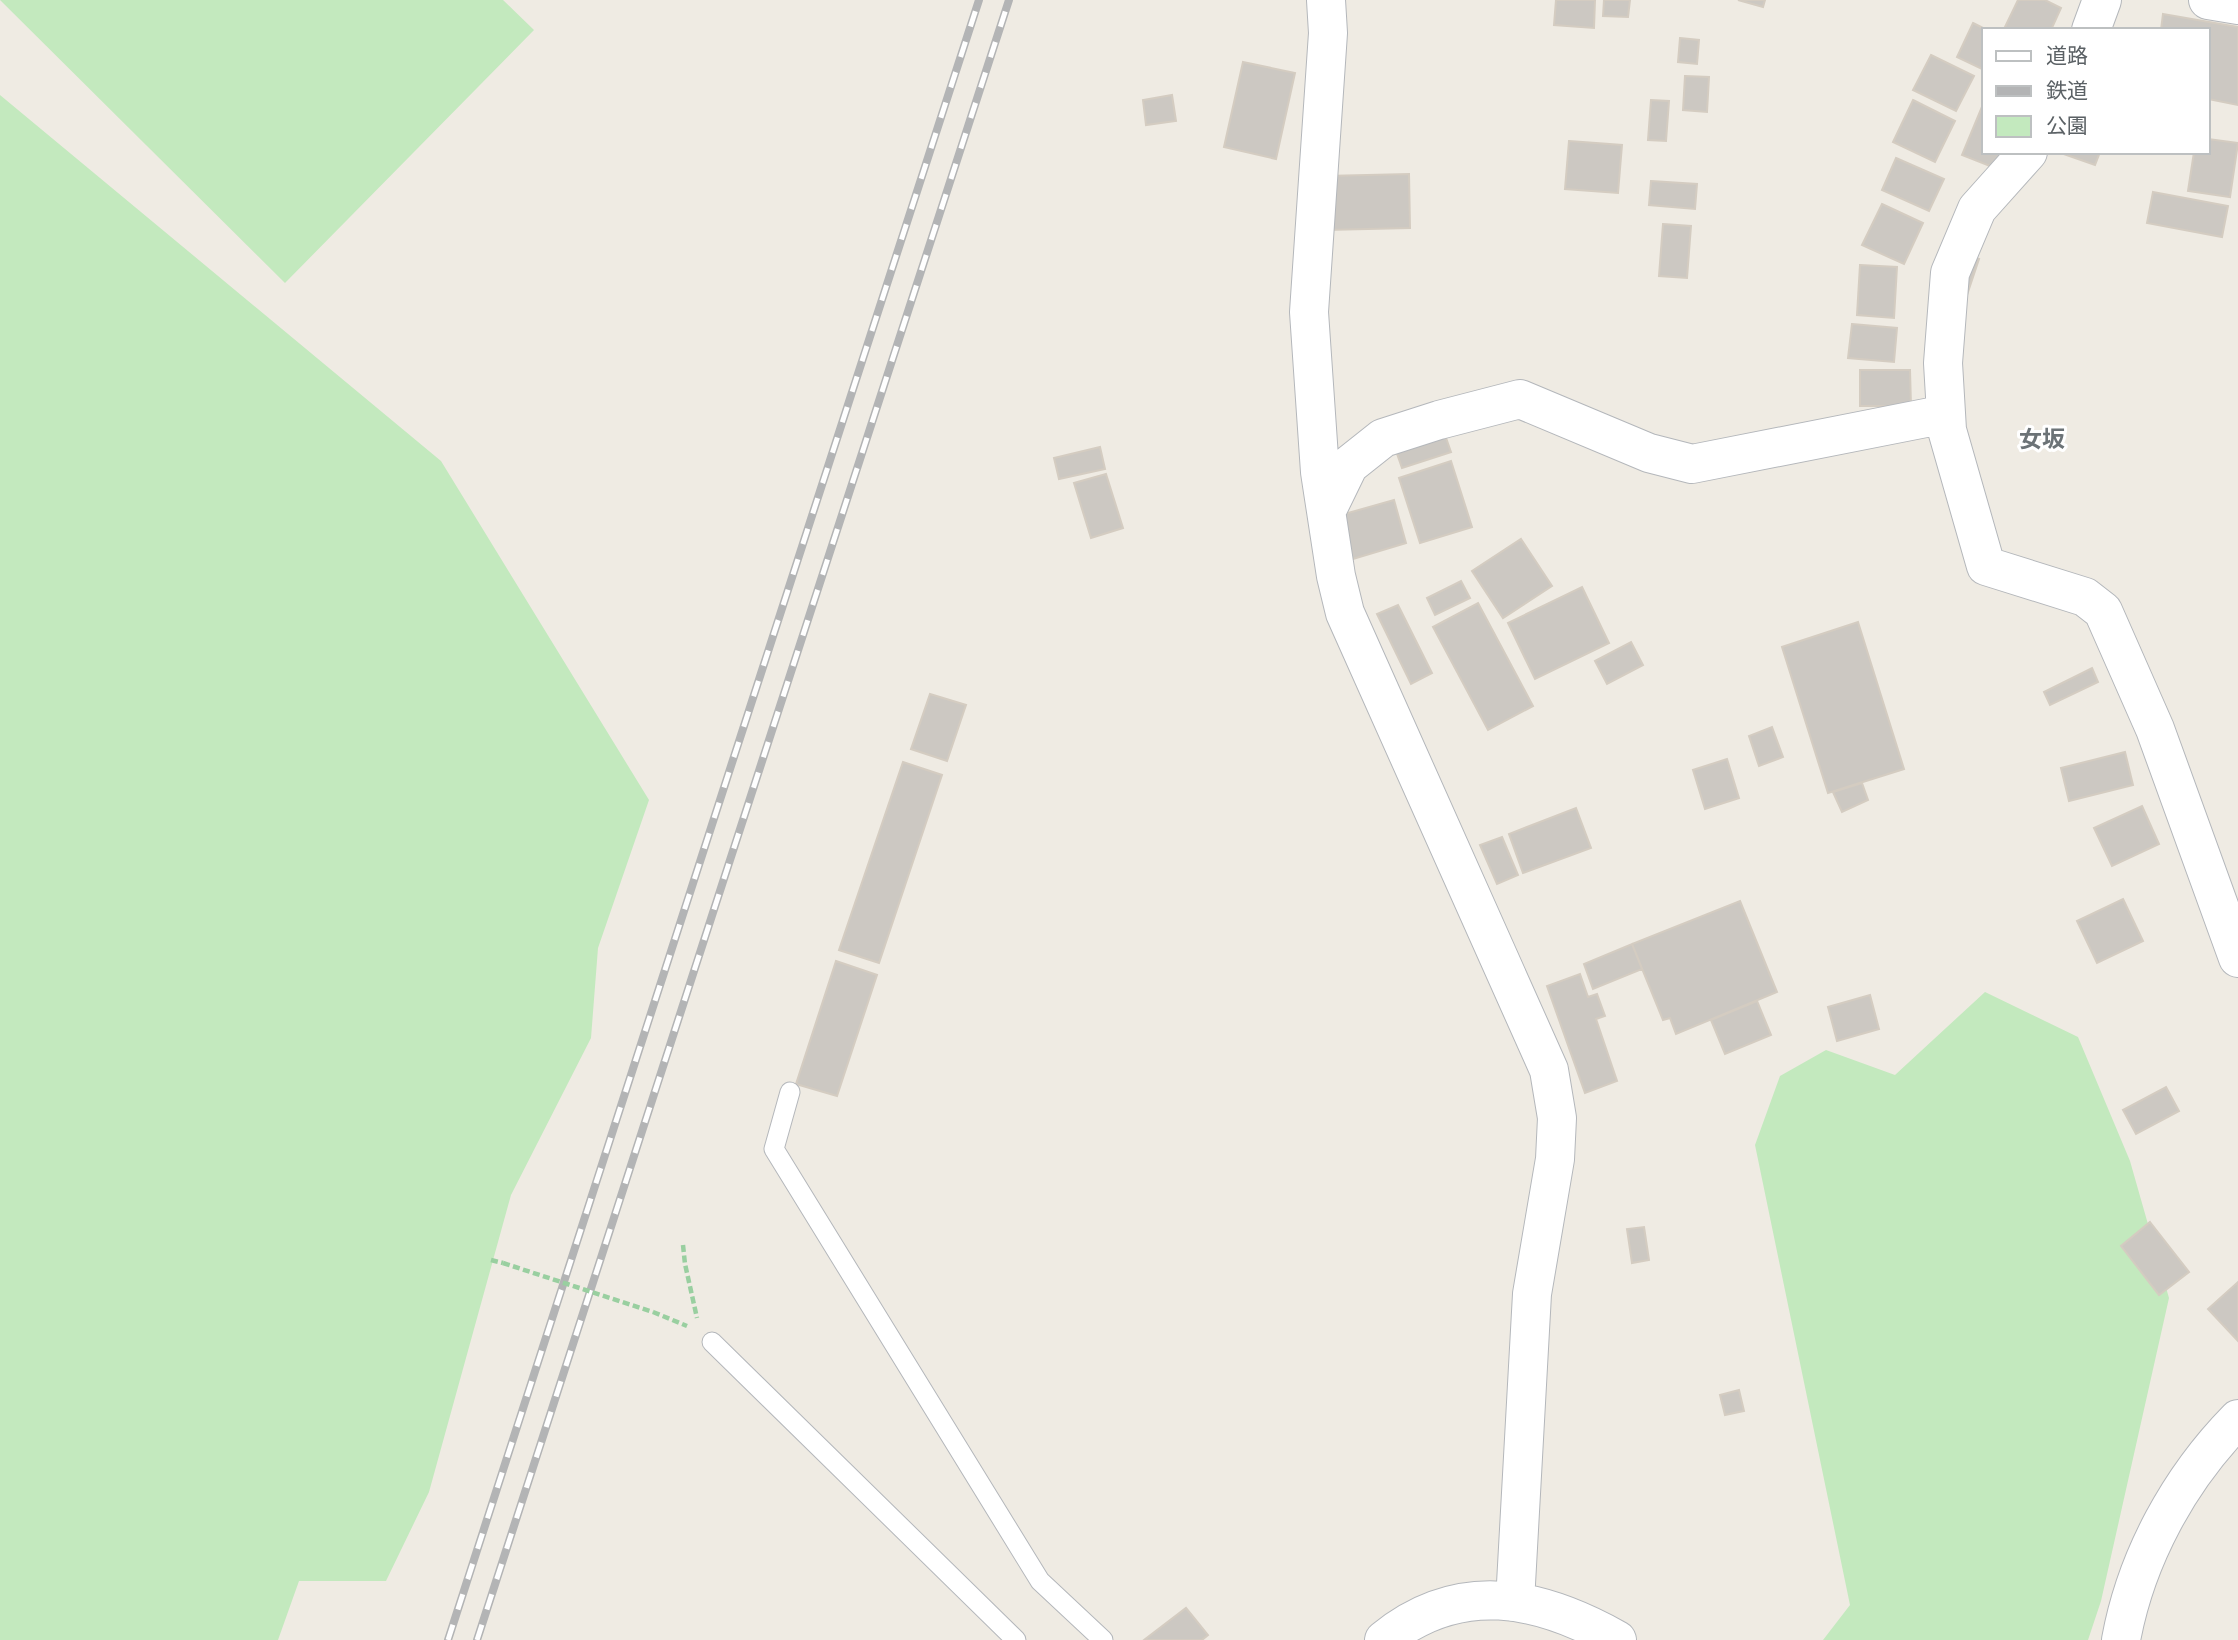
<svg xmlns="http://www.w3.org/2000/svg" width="2238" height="1640" font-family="'PT Sans Narrow','Noto Sans JP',sans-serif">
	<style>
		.green { fill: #c3e9be }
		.building { fill: #ccc8c2; stroke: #d4ccc1; stroke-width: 2 }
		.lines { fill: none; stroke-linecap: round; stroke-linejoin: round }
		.service-casing { stroke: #b4b7bb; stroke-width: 21 }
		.minor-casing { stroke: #b4b7bb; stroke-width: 40 }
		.tertiary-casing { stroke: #b4b7bb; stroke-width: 40 }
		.path { stroke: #99cfa0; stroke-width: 4.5; stroke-dasharray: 7 3.5; stroke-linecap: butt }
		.service { stroke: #fff; stroke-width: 19 }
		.minor { stroke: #fff; stroke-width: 38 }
		.tertiary { stroke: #fff; stroke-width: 38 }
		.rail-casing { stroke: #b3b4b5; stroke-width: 8 }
		.rail { stroke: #fff; stroke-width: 5; stroke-dasharray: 16; stroke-linecap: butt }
		.path-bridge { stroke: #99cfa0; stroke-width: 4.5; stroke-dasharray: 7 3.5; stroke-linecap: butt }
		.labels { text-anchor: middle; stroke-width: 6; stroke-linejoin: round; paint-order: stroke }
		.neighbourhood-label { font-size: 23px; font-weight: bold; fill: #6c7377; stroke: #fff }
	</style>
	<rect width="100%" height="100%" fill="#efebe3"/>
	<path class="green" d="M0,0H503L534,30L285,283Z
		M0,95L441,461L649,800L598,948L591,1038L511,1195L429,1492L386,1581H299L278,1640H0Z
		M1985,992L2078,1037L2130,1161L2169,1298L2101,1601L2088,1640H1823L1850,1605L1755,1145L1780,1076L1826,1050L1895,1075Z"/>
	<path class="building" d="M1556,0H1595L1594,28L1554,25Z
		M1604,0H1630L1628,17L1603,16Z
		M1738,0H1765L1763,7Z
		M2018,0H2045L2061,8L2051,30L2004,29Z
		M2163,14L2238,27V105L2208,99V30H2161Z
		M1973,23L1987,30H1984V70L1957,57Z
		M1680,38L1699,40L1697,64L1678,62Z
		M1931,55L1974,76L1956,111L1913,90Z
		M1243,62L1295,73L1276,159L1224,147Z
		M1685,76L1709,77L1707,112L1683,110Z
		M1172,95L1176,121L1146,125L1143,100Z
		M1651,100L1669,101L1666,141L1648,140Z
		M1913,100L1955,121L1935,162L1893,142Z
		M1984,102V152H2007L2000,170L1962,155Z
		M2208,139L2238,143L2230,197L2188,191L2194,152H2208Z
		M1569,141L1622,145L1618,193L1565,189Z
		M2058,152H2100L2095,165Z
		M1896,158L1944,179L1929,211L1882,190Z
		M1409,174L1410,228L1326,230L1325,176Z
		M1651,181L1697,184L1695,209L1649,205Z
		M2153,192L2228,206L2222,237L2147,223Z
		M1882,204L1923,223L1904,264L1862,245Z
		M1663,224L1691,226L1687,278L1659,276Z
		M1969,256L1979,259L1967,295Z
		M1860,265L1897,267L1894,318L1857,315Z
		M1852,324L1897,328L1894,362L1848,358Z
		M1860,370H1910L1911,406H1860Z
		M1444,432L1451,452L1402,468L1395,448Z
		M1100,447L1105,469L1059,479L1054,458Z
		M1451,461L1472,527L1420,543L1399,478Z
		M1106,474L1123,528L1091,538L1074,483Z
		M1394,500L1406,543L1353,559L1341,515Z
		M1521,539L1552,586L1503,618L1472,571Z
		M1461,581L1470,598L1435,615L1427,598Z
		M1582,587L1609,643L1535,679L1508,623Z
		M1478,603L1533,706L1488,730L1433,627Z
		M1398,605L1432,673L1411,684L1377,614Z
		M1858,622L1904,769L1828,793L1782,647Z
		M1631,642L1643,665L1607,684L1595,661Z
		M2092,668L2098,682L2050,705L2044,692Z
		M930,694L966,705L947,761L911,749Z
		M1772,727L1783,757L1759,766L1749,736Z
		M2125,752L2133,785L2069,801L2061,768Z
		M1727,759L1739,798L1705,809L1693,770Z
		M903,762L942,775L879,963L839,950Z
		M1862,783L1868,800L1842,812L1833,792Z
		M2142,806L2159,844L2112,866L2094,828Z
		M1576,808L1591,848L1523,873L1509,834Z
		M1502,837L1518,875L1497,884L1480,845Z
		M2123,899L2143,941L2097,963L2077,921Z
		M1740,901L1777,992L1676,1034L1670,1018L1663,1020L1632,944Z
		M1632,944L1642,969L1593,989L1584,964Z
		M836,961L877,975L837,1096L796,1084Z
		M1580,974L1588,997L1597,994L1605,1016L1596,1019L1617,1081L1585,1093L1547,986Z
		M1870,995L1879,1029L1837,1041L1828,1007Z
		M1757,1001L1771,1035L1725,1054L1711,1020Z
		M2166,1087L2179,1111L2136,1134L2123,1110Z
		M2150,1222L2189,1272L2159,1295L2121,1246Z
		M1644,1227L1649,1260L1632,1263L1627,1229Z
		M2238,1282V1341L2208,1309Z
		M1739,1390L1744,1411L1725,1415L1720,1395Z
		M1186,1608L1208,1635L1202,1640H1144Z"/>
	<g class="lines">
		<g class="service-casing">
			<path id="service" d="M790,1092L774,1149L1040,1581L1103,1640
				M712,1342L1016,1640"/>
		</g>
		<g class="minor-casing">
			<path id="minor" d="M1326,0L1328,33L1309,312L1320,472L1336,576L1345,613L1549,1070L1557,1118L1555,1159L1532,1294L1515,1602
				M2208,0L2238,5
				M2091,30L2102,0
				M2028,152L1977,209L1950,273L1943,363L1947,430L1986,566L2085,597L2103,611L2155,729L2238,958
				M1328,508L1349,465L1383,438L1439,420L1520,399L1649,453L1692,464L1946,414"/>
		</g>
		<g class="tertiary-casing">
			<path id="tertiary" d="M1384,1640C1459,1579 1539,1596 1617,1640
				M2121,1640C2136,1558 2179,1479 2238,1419"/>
		</g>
		<path class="path" d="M683,1245L685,1264L697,1318
			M491,1260L503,1263
			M653,1312L687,1326"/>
		<use href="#service" class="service"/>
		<use href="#minor" class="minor"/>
		<use href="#tertiary" class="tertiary"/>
		<g class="rail-casing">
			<path id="rail" d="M448,1640L979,0
				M477,1640L1009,0"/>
		</g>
		<use href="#rail" class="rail"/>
		<path class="path-bridge" d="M503,1263L653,1312"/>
	</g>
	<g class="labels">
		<g class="neighbourhood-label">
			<text x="2042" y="447">女坂</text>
		</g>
	</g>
	<rect x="1982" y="28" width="228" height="126" fill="#ffffff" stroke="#bdc0c1" stroke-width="2"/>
	<rect x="1996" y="51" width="35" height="10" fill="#ffffff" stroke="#bdc0c1" stroke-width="2"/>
	<text x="2046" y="63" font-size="21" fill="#5b6165">道路</text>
	<rect x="1996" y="86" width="35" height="10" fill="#b3b4b5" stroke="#bdc0c1" stroke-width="2"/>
	<text x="2046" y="98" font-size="21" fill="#5b6165">鉄道</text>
	<rect x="1996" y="116" width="35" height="21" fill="#c3e9be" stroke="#bdc0c1" stroke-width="2"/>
	<text x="2046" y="133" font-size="21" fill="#5b6165">公園</text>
</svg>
